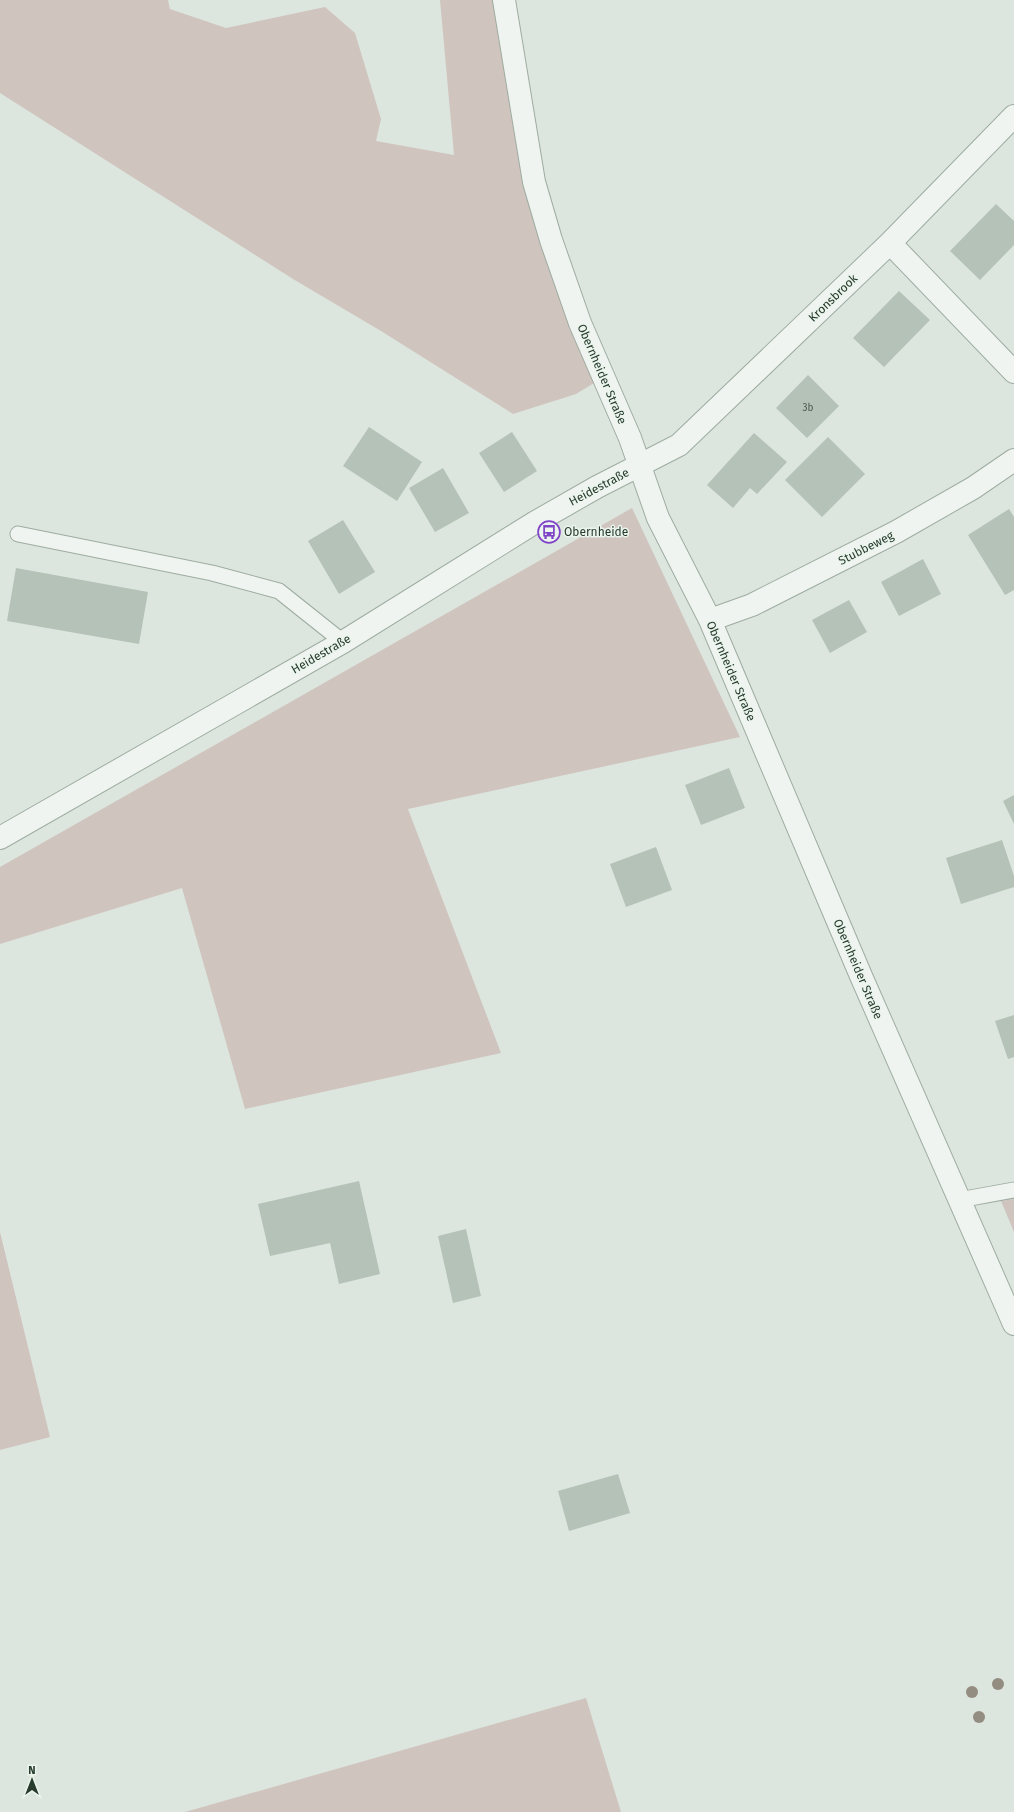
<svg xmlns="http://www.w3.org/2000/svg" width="1014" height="1812" font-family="'Fira Sans',sans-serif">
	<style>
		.green { fill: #d0c4be }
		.building { fill: #b4c2b7 }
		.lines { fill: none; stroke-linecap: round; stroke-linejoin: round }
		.service-casing { stroke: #9eaca1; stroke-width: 17 }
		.minor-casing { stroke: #9eaca1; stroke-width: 24 }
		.service { stroke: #eff4f0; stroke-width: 15 }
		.minor { stroke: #eff4f0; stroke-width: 22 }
		.tree { fill: #938c80 }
		.labels { text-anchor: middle; stroke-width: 3; stroke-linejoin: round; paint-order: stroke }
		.number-label { font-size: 10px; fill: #4a5e4f }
		.street-label { font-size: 12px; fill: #273c2c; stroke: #ebf4ed }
		.poi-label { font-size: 12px; fill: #273c2c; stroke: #ebf4ed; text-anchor: start }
	</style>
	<rect width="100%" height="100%" fill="#dce6de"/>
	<path class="green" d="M0,0H168L170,9L226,28L325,7L355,33L381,119L376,141L454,155L440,0H498L521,163L541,246L594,383L576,394L513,414L381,331L293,279L0,93Z
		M632,508L740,737L408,809L501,1053L245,1109L182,888L0,944V867Z
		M1014,1199V1232L1001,1201Z
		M0,1232L50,1437L0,1450Z
		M586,1698L621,1812H185Z"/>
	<path class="building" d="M996,204L1014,221V245L980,280L950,251Z
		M899,291L930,320L884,367L853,338Z
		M808,375L839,406L807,438L776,408Z
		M369,427L422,462L397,501L343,466Z
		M512,432L537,471L504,492L479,453Z
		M754,433L787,462L757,494L750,488L733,508L707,485Z
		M828,437L865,474L822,517L785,480Z
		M443,468L469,513L435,532L409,488Z
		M1009,509L1014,517V590L1005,595L968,535Z
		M343,520L375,572L339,594L308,541Z
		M923,559L941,594L899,616L881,582Z
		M16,568L148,592L139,644L7,621Z
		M849,600L867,632L830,653L812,620Z
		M729,768L745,808L701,825L685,785Z
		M1014,795V824L1003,801Z
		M1002,840L1014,876V887L961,904L946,858Z
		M656,847L672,890L626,907L610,864Z
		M1014,1015V1057L1008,1059L995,1021Z
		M359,1181L380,1274L339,1284L330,1243L270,1256L258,1204Z
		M466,1229L481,1296L453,1303L438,1236Z
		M618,1474L630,1513L569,1531L558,1491Z"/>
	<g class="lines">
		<g class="service-casing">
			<path id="service" d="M18,534L212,573L279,591L343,642
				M959,1200L1014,1190"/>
		</g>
		<g class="minor-casing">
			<path id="minor" d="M504,0L534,182L551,240L580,323L630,438L658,518L710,620L861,976L1014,1324
				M890,243L1014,372
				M710,620L752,605L896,532L973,488L1014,460
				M0,838L343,642L534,523L597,487L679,445L890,243L1014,116"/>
		</g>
		<use href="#service" class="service"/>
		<use href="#minor" class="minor"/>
	</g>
	<g class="tree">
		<circle cx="998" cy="1684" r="6"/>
		<circle cx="972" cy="1692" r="6"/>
		<circle cx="979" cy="1717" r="6"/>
	</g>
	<defs>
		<g id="bus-ring" transform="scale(1.15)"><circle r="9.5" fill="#ebf4ed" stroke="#8044c9" stroke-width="1.5"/><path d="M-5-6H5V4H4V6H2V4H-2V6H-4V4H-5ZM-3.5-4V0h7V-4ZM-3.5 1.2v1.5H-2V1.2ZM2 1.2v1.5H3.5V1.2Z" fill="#8044c9"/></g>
	</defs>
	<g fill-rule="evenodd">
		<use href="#bus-ring" x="549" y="532"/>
	</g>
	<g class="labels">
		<g class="number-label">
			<text x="808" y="411">3b</text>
		</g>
		<g class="street-label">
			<text transform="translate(833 298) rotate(-44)" y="4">Kronsbrook</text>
			<text transform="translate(602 374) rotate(67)" y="4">Obernheider Straße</text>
			<text transform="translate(599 487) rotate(-28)" y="4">Heidestraße</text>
			<text transform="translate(866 548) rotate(-27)" y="4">Stubbeweg</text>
			<text transform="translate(321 654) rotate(-30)" y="4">Heidestraße</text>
			<text transform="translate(731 671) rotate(67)" y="4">Obernheider Straße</text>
			<text transform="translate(858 969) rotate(67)" y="4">Obernheider Straße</text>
		</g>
		<g class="poi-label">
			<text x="564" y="536">Obernheide</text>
		</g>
	</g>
	<g transform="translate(32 1780)" stroke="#ebf4ed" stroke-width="3" paint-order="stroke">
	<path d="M0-3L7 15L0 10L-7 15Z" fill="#273c2c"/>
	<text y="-6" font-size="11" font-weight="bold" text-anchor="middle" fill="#273c2c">N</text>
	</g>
</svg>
